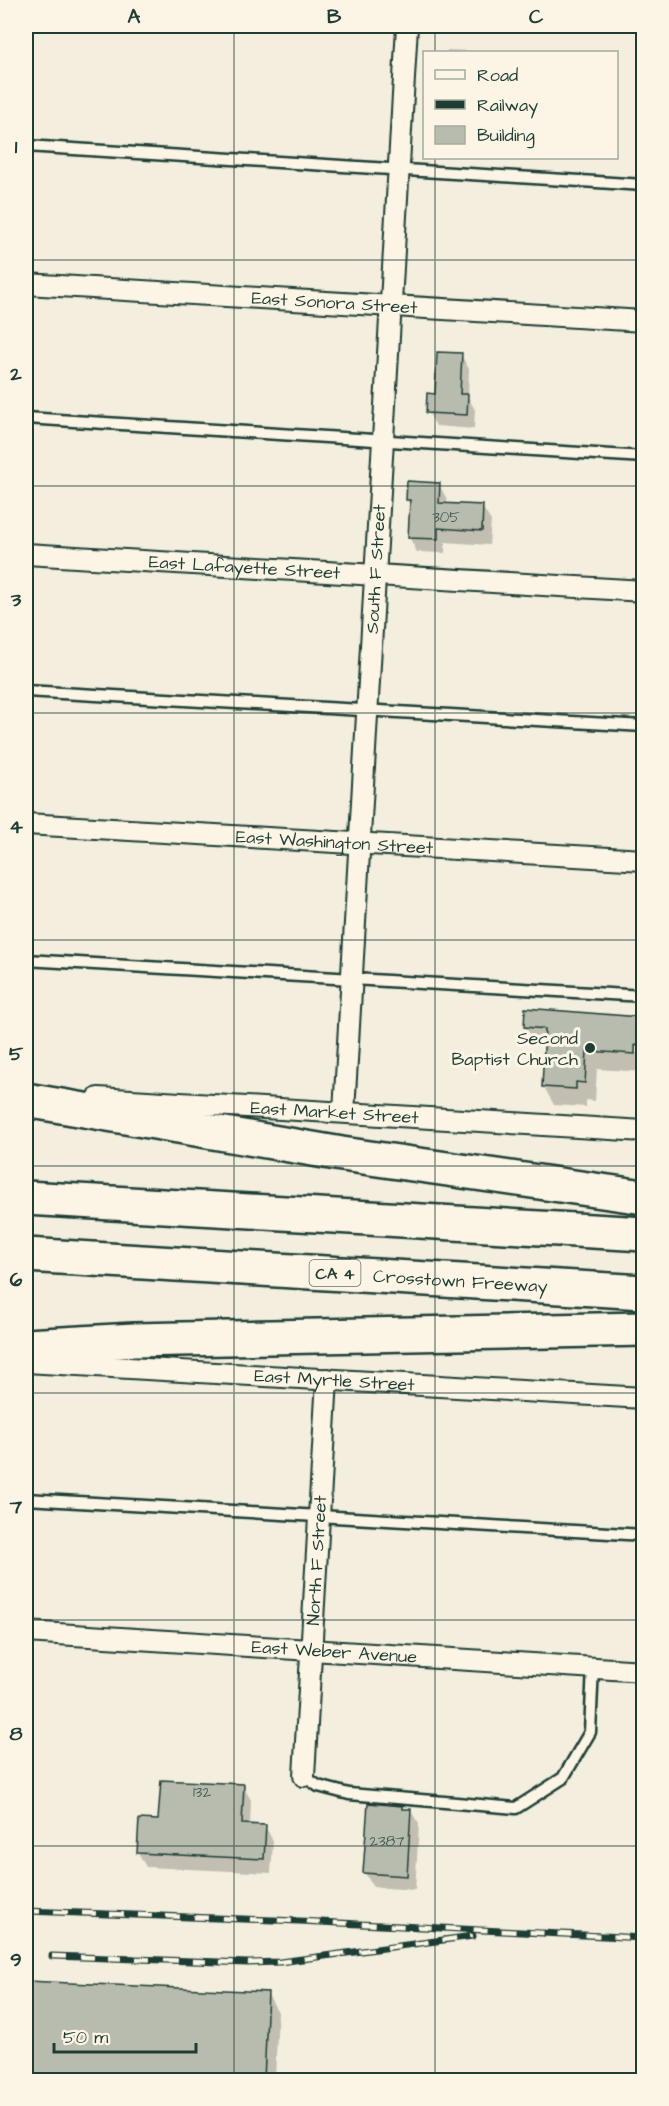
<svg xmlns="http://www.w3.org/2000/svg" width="669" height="2106" font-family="'Architects Daughter',sans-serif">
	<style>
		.shadow { fill: #0003; fill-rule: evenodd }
		.building { fill: #b8bcae; stroke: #1f3d34; stroke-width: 1.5 }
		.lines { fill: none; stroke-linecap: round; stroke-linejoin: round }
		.lane-casing { stroke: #1f3d34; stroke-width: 15 }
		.street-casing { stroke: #1f3d34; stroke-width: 24 }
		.highway-casing { stroke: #1f3d34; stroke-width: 38 }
		.lane { stroke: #fcf5e5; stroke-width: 10 }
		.street { stroke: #fcf5e5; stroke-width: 20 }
		.highway { stroke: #fcf5e5; stroke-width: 33 }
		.rail-casing { stroke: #1f3d34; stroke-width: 7 }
		.rail { stroke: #fcf5e5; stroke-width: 4.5; stroke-dasharray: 14; stroke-linecap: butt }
		.grid { fill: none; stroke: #1f3d34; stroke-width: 1.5; stroke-opacity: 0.55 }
		.poi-dot { fill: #1f3d34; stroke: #fcf5e5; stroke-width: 2 }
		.labels { text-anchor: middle; stroke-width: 6; stroke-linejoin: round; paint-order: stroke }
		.number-label { font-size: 15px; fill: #455d52 }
		.shield { fill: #fcf5e5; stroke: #617469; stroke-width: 1.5 }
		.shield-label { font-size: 16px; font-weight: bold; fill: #1f3d34 }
		.street-label { font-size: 18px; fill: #1f3d34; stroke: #fcf5e5 }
		.poi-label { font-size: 18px; fill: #1f3d34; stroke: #fcf5e5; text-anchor: end }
		.neatline { fill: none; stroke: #1f3d34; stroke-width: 2 }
		.grid-label { font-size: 20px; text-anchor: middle; font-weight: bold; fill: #1f3d34 }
	</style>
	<rect width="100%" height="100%" fill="#f3eede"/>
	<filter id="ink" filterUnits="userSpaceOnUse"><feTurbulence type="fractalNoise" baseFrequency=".0167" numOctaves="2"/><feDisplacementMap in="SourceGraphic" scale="12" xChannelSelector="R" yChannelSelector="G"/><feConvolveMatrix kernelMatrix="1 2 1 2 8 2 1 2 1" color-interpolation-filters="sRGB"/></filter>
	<g filter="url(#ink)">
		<path class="shadow" d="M447,50L490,52H447Z
			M461,355L469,369L468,397L475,410L474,429L436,426L428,412Z
			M439,485L447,499V505L482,507L491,521L489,545L445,542V553L417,552L409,537L411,505L407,500Z
			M639,1019L644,1027V1072L597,1069L595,1101L586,1100V1107L554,1105L544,1087L546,1046H536L525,1027ZM637,1035H640L639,1053H636Z
			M243,1786L251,1800L250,1826H265L273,1841L271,1873L146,1867L138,1853L160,1821Z
			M401,1807L403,1810H410L419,1824L415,1890L373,1887L365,1873Z
			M26,1983L267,1993L278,2012L275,2080H26Z"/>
		<path class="building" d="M437,352L462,353L460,394H468L467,415L426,413L427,393L435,394Z
			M407,481L440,483L439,503L483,505L482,531L438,528V539L408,538L410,500H406Z
			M525,1008L640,1017L638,1046L635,1045V1054L587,1051L585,1083L576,1082V1089L542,1087L545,1029L524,1027Z
			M161,1780L244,1784L242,1824L266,1825L264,1859L137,1853L139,1819L158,1820Z
			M368,1803L402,1806V1809H411L407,1876L363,1873Z
			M26,1981L268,1992L264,2080H26Z"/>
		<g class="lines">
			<g class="lane-casing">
				<path id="lane" d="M26,146L644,185
					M26,418L644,457
					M26,691L644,726
					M26,960L644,996
					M26,1499L644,1535
					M304,1776L318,1786L349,1794L516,1808L563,1778L590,1732L593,1667"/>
			</g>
			<g class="street-casing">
				<g id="street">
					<path id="s1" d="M26,284L644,321"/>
					<path id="s2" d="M26,554L644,591"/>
					<path id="s3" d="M26,824L644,860"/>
					<path id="s4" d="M98,1098L644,1131"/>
					<path id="s5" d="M344,1112L407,26"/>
					<path id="s6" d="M26,1362L644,1398"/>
					<path id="s7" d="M26,1632L644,1671"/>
					<path id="s8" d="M304,1776L327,1379"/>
				</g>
			</g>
			<g class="highway-casing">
				<g id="highway">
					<path d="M26,1100L342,1154L644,1197"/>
					<path d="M26,1198L644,1234"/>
					<path id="s9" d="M26,1255L644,1292"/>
					<path d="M26,1346L134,1340L644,1329"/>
				</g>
			</g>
			<use href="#lane" class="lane"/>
			<use href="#street" class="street"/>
			<use href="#highway" class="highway"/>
			<g class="rail-casing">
				<path id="rail" d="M26,1911L299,1921L644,1938
					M52,1956L248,1963L280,1962L473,1936"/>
			</g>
			<use href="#rail" class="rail"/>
		</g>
	</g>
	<path class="grid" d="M234,26V2080M435,26V52M435,158V2080M26,260H644M26,486H644M26,713H644M26,940H644M26,1166H644M26,1393H644M26,1620H644M26,1846H644"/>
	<circle class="poi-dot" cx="590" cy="1048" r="6"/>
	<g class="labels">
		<g class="number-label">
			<text x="446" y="522">305</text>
			<text x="202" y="1797">132</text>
			<text x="387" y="1846">2387</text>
		</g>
		<rect class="shield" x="309.5" y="1260" width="51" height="26" rx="4.5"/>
		<g class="shield-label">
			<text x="335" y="1279">CA 4</text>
		</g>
		<g class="street-label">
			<text dy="6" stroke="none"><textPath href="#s1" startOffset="309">East Sonora Street</textPath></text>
			<text dy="6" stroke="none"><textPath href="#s2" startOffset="219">East Lafayette Street</textPath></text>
			<text dy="6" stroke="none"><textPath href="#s5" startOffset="544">South F Street</textPath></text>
			<text dy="6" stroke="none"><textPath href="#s3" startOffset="309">East Washington Street</textPath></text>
			<text dy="6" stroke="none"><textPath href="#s4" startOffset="237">East Market Street</textPath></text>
			<text dy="6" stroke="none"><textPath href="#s9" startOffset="435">Crosstown Freeway</textPath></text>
			<text dy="6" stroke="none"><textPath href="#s6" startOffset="309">East Myrtle Street</textPath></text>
			<text dy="6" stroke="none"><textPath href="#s8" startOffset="216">North F Street</textPath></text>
			<text dy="6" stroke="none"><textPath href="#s7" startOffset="309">East Weber Avenue</textPath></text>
		</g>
		<g class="poi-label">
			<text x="578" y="1044">Second<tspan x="578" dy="21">Baptist Church</tspan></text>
		</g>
	</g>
	<rect width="669" height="2106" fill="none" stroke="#fcf5e5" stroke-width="66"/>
	<rect x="423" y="51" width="195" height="108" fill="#fcf5e5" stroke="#a4ab9e" stroke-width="1.5"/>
	<rect x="435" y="70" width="30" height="9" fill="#fcf5e5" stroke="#a4ab9e" stroke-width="1.5"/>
	<text x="477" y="81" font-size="18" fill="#1f3d34">Road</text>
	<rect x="435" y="100" width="30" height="9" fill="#1f3d34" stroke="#a4ab9e" stroke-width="1.5"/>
	<text x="477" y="111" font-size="18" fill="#1f3d34">Railway</text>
	<rect x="435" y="126" width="30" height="18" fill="#b8bcae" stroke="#a4ab9e" stroke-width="1.5"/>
	<text x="477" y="141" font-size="18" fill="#1f3d34">Building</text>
	<path d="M54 2043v9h142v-9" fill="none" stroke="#1f3d34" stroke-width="3"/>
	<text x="63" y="2043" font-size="18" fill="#1f3d34" stroke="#fcf5e5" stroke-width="4.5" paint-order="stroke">50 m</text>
	<rect x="33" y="33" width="603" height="2040" class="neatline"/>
	<g class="grid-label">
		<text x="134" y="23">A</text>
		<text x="334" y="23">B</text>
		<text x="536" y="23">C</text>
		<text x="16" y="153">1</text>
		<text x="16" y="380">2</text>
		<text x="16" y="606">3</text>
		<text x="16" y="833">4</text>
		<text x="16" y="1060">5</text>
		<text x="16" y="1286">6</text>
		<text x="16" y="1513">7</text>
		<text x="16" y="1740">8</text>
		<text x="16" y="1966">9</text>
	</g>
</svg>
